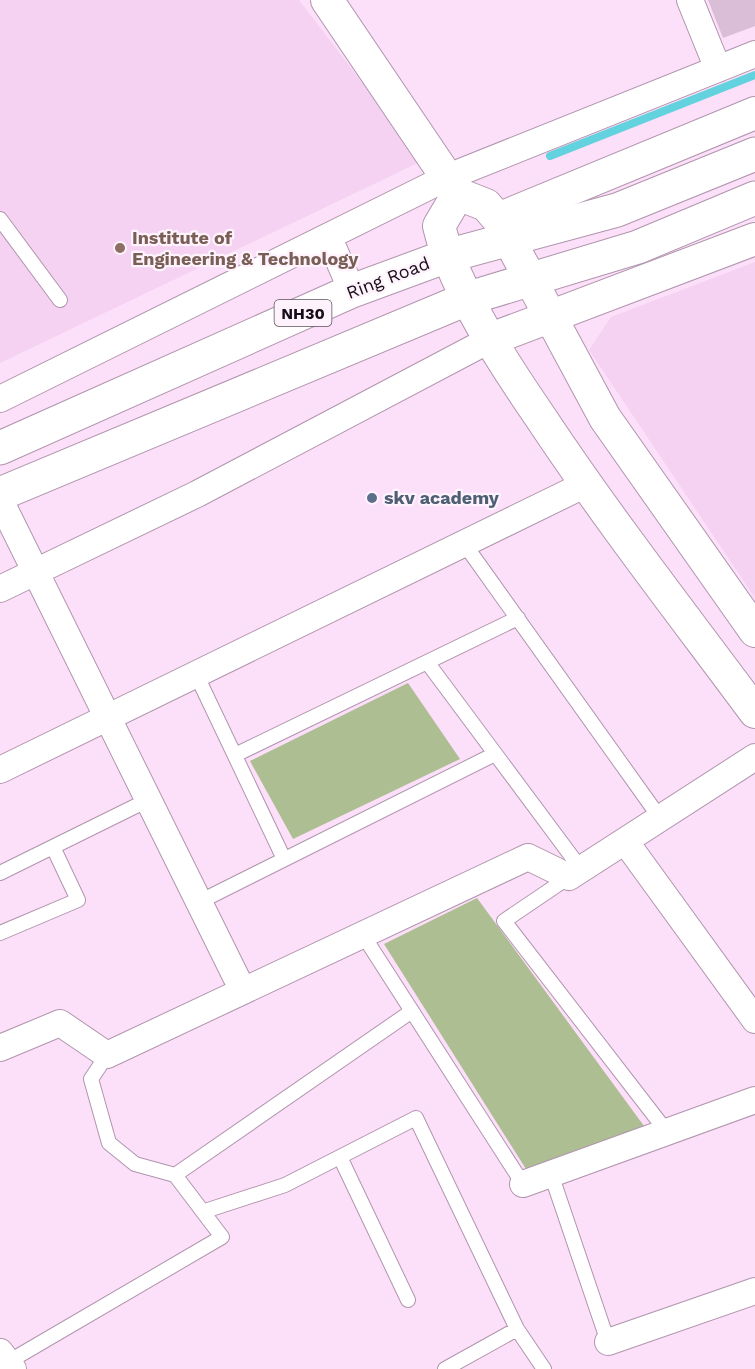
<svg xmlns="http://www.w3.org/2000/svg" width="755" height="1369" font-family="'Work Sans',sans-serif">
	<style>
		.built { fill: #f5d2f1 }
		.park { fill: #adbe92 }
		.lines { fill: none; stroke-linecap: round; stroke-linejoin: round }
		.stream { stroke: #62d2df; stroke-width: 8 }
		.building { fill: #dabed7 }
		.service-casing { stroke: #b095ad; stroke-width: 16 }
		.minor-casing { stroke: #b095ad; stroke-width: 28 }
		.tertiary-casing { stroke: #b095ad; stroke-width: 34 }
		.trunk-casing { stroke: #b095ad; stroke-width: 35 }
		.service { stroke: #fff; stroke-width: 14 }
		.minor { stroke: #fff; stroke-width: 26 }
		.tertiary { stroke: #fff; stroke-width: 32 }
		.trunk { stroke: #fff; stroke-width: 33 }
		.education-dot { fill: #8d6e63; stroke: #fef2fd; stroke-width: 2 }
		.service-dot { fill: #5c6f8a; stroke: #fef2fd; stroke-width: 2 }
		.labels { text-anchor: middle; stroke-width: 4.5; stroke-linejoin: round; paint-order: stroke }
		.shield { fill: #fef2fd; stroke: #5c525b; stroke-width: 1.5 }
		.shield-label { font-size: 16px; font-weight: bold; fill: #170d16 }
		.education-label { font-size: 18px; font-weight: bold; fill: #785e54; stroke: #fef2fd; text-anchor: start }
		.street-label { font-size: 18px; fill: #170d16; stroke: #fef2fd }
		.service-label { font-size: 18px; font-weight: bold; fill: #4e5e75; stroke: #fef2fd; text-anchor: start }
	</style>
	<rect width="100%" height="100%" fill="#fcdff9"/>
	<path class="built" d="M0,0H299L422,161L0,363Z
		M755,262V598L589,350L611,317Z"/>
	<path class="park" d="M408,683L460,759L293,839L250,761Z
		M477,898L644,1126L526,1169L384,944Z"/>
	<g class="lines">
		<path class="stream" d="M550,156L755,75"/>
	</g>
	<path class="building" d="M708,0H755V26L723,38Z"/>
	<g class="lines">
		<g class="service-casing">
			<path id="service" d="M0,219L60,300
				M463,542L660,818
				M427,662L581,869
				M196,674L284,859
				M235,755L518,618
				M0,873L148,800
				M569,877L504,921L667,1132
				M199,902L495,754
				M0,933L78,900L53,847
				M363,935L523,1184
				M107,1055L91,1079L109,1143L135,1164L175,1175L412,1011
				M340,1157L408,1300
				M551,1174L608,1342
				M205,1211L285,1185L416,1118L517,1329L544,1369
				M8,1362L222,1237L175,1175
				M445,1369L517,1329"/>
		</g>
		<g class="minor-casing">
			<path id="minor" d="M690,0L718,69
				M329,238L352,291
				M0,399L448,177L755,54
				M0,500L243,991
				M0,589L197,494L491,339
				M0,770L586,484
				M625,841L755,1020
				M0,1048L60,1023L107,1055L528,857L569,877L755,757
				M523,1184L755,1100
				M608,1342L755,1291
				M0,1352L13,1369"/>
		</g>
		<g class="tertiary-casing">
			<path id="tertiary" d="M327,0L458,194L486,205L498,219L605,418L755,631
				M458,194L439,226C454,289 504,364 541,418C608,519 683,615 755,712
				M498,219L755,113
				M491,339L755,239"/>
		</g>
		<g class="trunk-casing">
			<path id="trunk" d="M0,448L352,291L447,256L617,210L755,154
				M0,494L469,298L638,247L755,198"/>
		</g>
		<use href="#service" class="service"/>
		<use href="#minor" class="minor"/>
		<use href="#tertiary" class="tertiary"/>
		<use href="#trunk" class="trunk"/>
	</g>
	<circle class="education-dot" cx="120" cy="248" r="6"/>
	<circle class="service-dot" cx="372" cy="498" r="6"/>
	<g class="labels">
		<rect class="shield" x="274.5" y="300" width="57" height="26" rx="4.5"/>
		<g class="shield-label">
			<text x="303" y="319">NH30</text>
		</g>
		<g class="education-label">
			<text x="132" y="244">Institute of<tspan x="132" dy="21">Engineering &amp; Technology</tspan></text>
		</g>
		<g class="street-label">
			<text transform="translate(388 278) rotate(-21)" y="6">Ring Road</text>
		</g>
		<g class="service-label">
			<text x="384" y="504">skv academy</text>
		</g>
	</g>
</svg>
